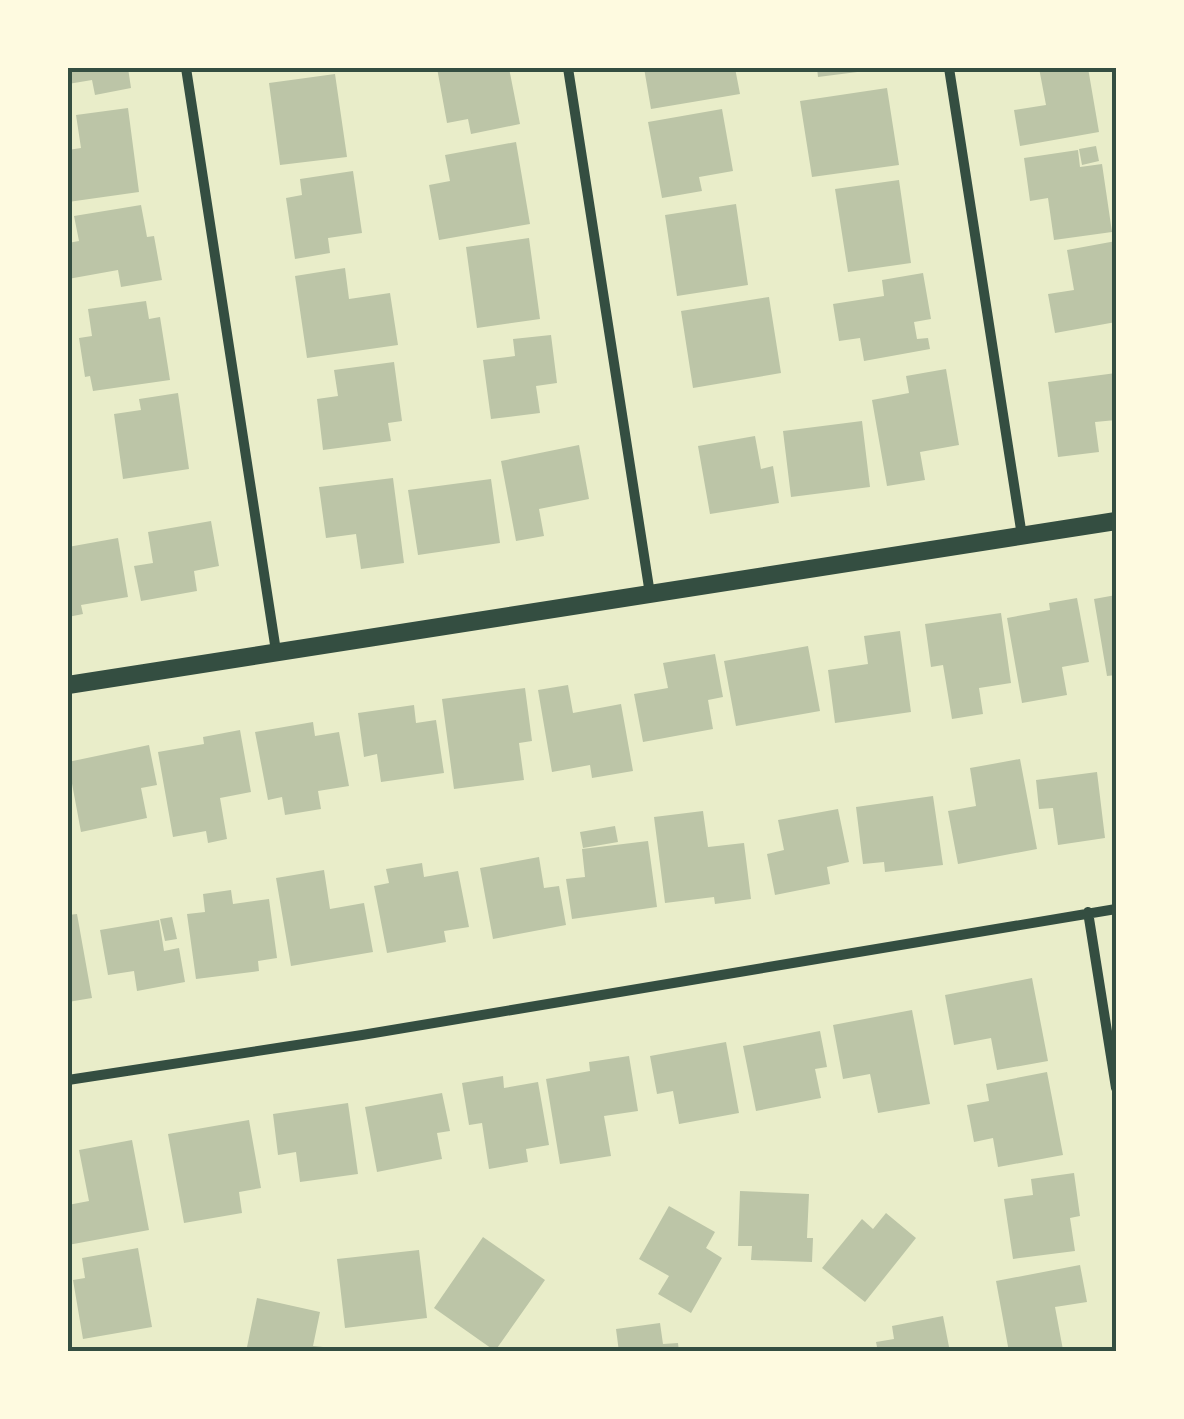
<svg xmlns="http://www.w3.org/2000/svg" width="1184" height="1419" font-family="'PT Sans',sans-serif">
	<style>
		.building { fill: #bcc5a7 }
		.lines { fill: none; stroke-linecap: round; stroke-linejoin: round }
		.minor { stroke: #344e41; stroke-width: 10 }
		.tertiary { stroke: #344e41; stroke-width: 18 }
		.neatline { fill: none; stroke: #344e41; stroke-width: 4 }
	</style>
	<rect width="100%" height="100%" fill="#e9edc9"/>
	<path class="building" d="M68,68H128L131,88L95,95L92,80L68,84Z
		M437,68H509L520,124L471,134L468,119L447,123Z
		M644,68H735L740,94L651,109Z
		M817,68H872L873,70L818,77Z
		M1039,68H1088L1099,132L1020,146L1014,110L1046,105Z
		M335,74L347,157L280,165L269,83Z
		M887,88L899,165L812,177L800,101Z
		M128,108L139,192L68,202V150L81,148L76,115Z
		M722,109L733,171L699,177L702,191L662,198L648,122Z
		M516,142L530,224L439,240L429,185L450,181L445,155Z
		M1096,146L1099,161L1082,165L1079,149Z
		M1078,150L1080,167L1102,164L1112,232L1054,240L1048,198L1030,201L1024,158Z
		M353,171L362,233L328,238L330,253L295,259L286,198L302,195L300,179Z
		M899,180L911,263L848,272L835,189Z
		M736,204L748,285L677,296L665,215Z
		M141,205L147,237L154,236L162,280L121,287L118,270L68,279V243L79,241L74,216Z
		M529,238L540,319L477,328L466,247Z
		M1116,241V322L1055,333L1048,294L1074,290L1067,250Z
		M345,268L349,299L390,293L398,345L307,358L295,276Z
		M923,273L931,319L914,322L917,339L928,338L930,349L864,361L860,338L839,341L833,304L884,296L882,280Z
		M769,297L781,373L693,388L681,311Z
		M146,301L149,319L160,317L170,380L93,391L90,376L85,377L79,338L92,336L88,309Z
		M551,335L557,383L536,386L540,413L491,419L483,360L515,356L513,339Z
		M394,362L402,421L388,423L391,441L323,450L317,399L338,396L334,370Z
		M946,369L959,445L920,452L925,480L887,486L872,400L909,393L906,376Z
		M1116,373V420L1095,422L1099,452L1058,457L1048,382Z
		M178,393L189,469L123,479L114,414L141,410L139,399Z
		M862,421L870,487L791,497L783,431Z
		M755,436L761,469L773,466L779,503L710,514L698,446Z
		M579,445L589,499L539,509L544,536L516,541L501,461Z
		M393,478L404,563L361,569L356,534L326,538L319,487Z
		M491,479L500,543L418,555L408,490Z
		M211,521L219,566L194,571L197,591L141,601L134,566L153,563L148,532Z
		M118,538L128,597L81,605L83,614L68,617V547Z
		M1116,595V675L1107,676L1094,599Z
		M1077,598L1089,662L1062,667L1067,695L1022,703L1007,618L1050,610L1049,603Z
		M1001,613L1011,683L979,688L983,714L952,719L943,665L931,667L925,624Z
		M900,631L911,712L835,723L828,670L868,664L864,636Z
		M808,646L820,711L736,726L724,661Z
		M715,654L723,697L708,700L713,729L643,742L634,694L668,688L663,663Z
		M568,685L573,713L621,704L633,771L592,778L590,765L552,772L538,690Z
		M525,688L532,741L519,743L524,780L454,789L442,699Z
		M414,705L416,723L436,720L444,773L381,782L377,754L364,757L358,713Z
		M313,722L315,736L339,732L349,786L318,791L321,809L285,815L282,797L268,800L255,732Z
		M240,730L251,792L220,798L227,839L208,843L206,831L173,837L158,752L204,744L203,737Z
		M149,745L157,785L141,788L147,818L81,832L68,762Z
		M1020,759L1037,849L958,864L948,811L976,806L970,768Z
		M1097,772L1105,838L1058,845L1053,808L1039,809L1036,780Z
		M933,796L943,865L885,872L884,862L863,864L856,807Z
		M838,809L849,862L827,867L830,884L775,895L767,854L784,850L778,820Z
		M703,811L708,847L744,843L751,899L715,904L714,897L665,903L654,817Z
		M615,826L618,842L583,848L580,832Z
		M648,841L657,907L572,919L566,879L585,877L582,849Z
		M539,857L544,888L559,886L566,925L493,939L480,868Z
		M422,863L424,877L458,871L469,927L444,931L446,942L387,953L374,886L389,883L386,869Z
		M324,870L330,909L364,903L373,952L291,966L276,878Z
		M231,890L233,904L269,899L277,958L258,961L259,971L196,979L187,914L205,912L203,894Z
		M77,914L92,998L68,1002V915Z
		M172,917L177,939L165,941L160,919Z
		M159,920L164,951L179,948L185,982L137,991L134,971L108,975L100,930Z
		M1032,978L1048,1061L997,1070L991,1038L954,1045L945,995Z
		M912,1010L930,1104L878,1113L870,1074L843,1079L833,1025Z
		M820,1031L827,1067L815,1069L821,1098L756,1111L743,1046Z
		M726,1042L739,1113L679,1124L673,1091L657,1094L650,1056Z
		M629,1056L638,1111L604,1116L611,1156L560,1164L546,1079L590,1071L589,1062Z
		M1047,1072L1063,1155L998,1167L993,1138L974,1142L967,1105L989,1101L986,1084Z
		M503,1076L504,1088L538,1082L549,1145L526,1149L528,1162L489,1169L482,1123L469,1125L462,1083Z
		M442,1093L450,1131L437,1133L442,1159L377,1172L365,1107Z
		M348,1103L358,1174L300,1182L296,1152L278,1155L273,1114Z
		M249,1120L261,1188L239,1192L242,1213L184,1223L168,1134Z
		M132,1140L149,1230L68,1245V1205L89,1201L79,1150Z
		M1074,1173L1080,1216L1070,1218L1075,1251L1013,1259L1004,1199L1033,1195L1031,1179Z
		M740,1191L809,1194L807,1238H813L812,1262L751,1260L752,1246H738Z
		M669,1206L715,1232L706,1248L722,1258L691,1313L658,1294L669,1276L639,1259Z
		M886,1213L916,1238L865,1302L822,1268L862,1219L873,1229Z
		M483,1237L545,1280L495,1351L434,1308Z
		M138,1248L152,1327L83,1339L73,1280L85,1278L82,1258Z
		M419,1250L427,1318L345,1328L337,1259Z
		M1080,1265L1087,1302L1055,1307L1063,1350L1009,1352L996,1281Z
		M257,1298L320,1312L313,1346L323,1347L322,1352H246Z
		M943,1316L950,1352H878L876,1342L894,1339L892,1326Z
		M660,1323L663,1344L678,1343L679,1352H619L616,1329Z"/>
	<g class="lines">
		<path class="minor" d="M186,68L276,651
			M568,68L650,594
			M949,68L1022,536
			M1088,912L1116,1088
			M68,1080L362,1035L1116,909"/>
		<path class="tertiary" d="M68,685L1116,521"/>
	</g>
	<rect width="1184" height="1419" fill="none" stroke="#fefae0" stroke-width="140"/>
	<rect x="70" y="70" width="1044" height="1279" class="neatline"/>
</svg>
